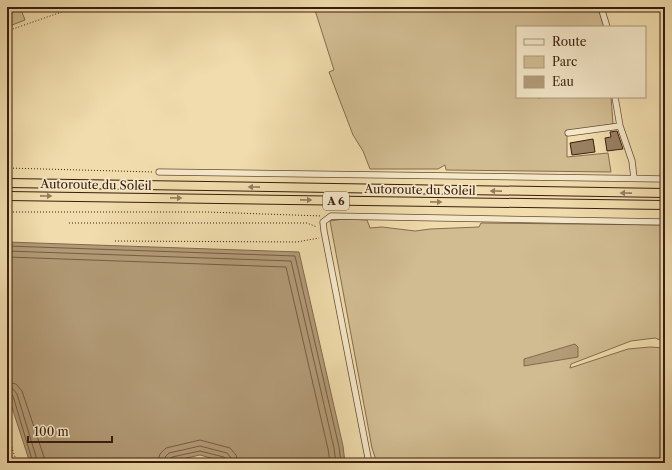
<svg xmlns="http://www.w3.org/2000/svg" width="672" height="470" font-family="'Libre Caslon Text',serif">
	<style>
		.green { fill: #d1bc91; stroke: #856c50 }
		.water { fill: #b29b77; stroke: #82694d }
		.lines { fill: none; stroke-linecap: round; stroke-linejoin: round }
		.shore { stroke: #765c43; stroke-width: 1 }
		.building { fill: #988061; stroke: #391d0f }
		.minor-casing { stroke: #674d36; stroke-width: 7 }
		.highway-casing { stroke: #391d0f; stroke-width: 10 }
		.path { stroke: #391d0f; stroke-width: 1; stroke-dasharray: 1 2; stroke-linecap: butt }
		.minor { stroke: #f5e8c9; stroke-width: 5.5 }
		.highway { stroke: #f0dcac; stroke-width: 8 }
		.oneway { fill: #947c5e }
		.labels { text-anchor: middle; stroke-width: 3.5; stroke-linejoin: round; paint-order: stroke }
		.shield { fill: #f5e8c9; stroke: #715a47; stroke-width: 1 }
		.shield-label { font-size: 11px; font-weight: bold; fill: #391d0f }
		.street-label { font-size: 12px; fill: #391d0f; stroke: #f5e8c9 }
	</style>
	<rect width="100%" height="100%" fill="#f0dcac"/>
	<filter id="stains"><feTurbulence type="fractalNoise" baseFrequency=".005" numOctaves="4"/><feColorMatrix values="0 0 0 0 .2 0 0 0 0 .09 0 0 0 0 .02 0 0 0 .5 -.17"/></filter>
	<radialGradient id="worn" r=".72"><stop offset=".6" stop-color="#630" stop-opacity="0"/><stop offset="1" stop-color="#630" stop-opacity=".3"/></radialGradient>
	<path class="green" d="M7,7H20L25,20L7,27Z
		M314,7H598L604,27H517V97H537L538,98L545,97H611L613,124L567,132V157L608,153L611,172L446,170L445,165L438,169H370L363,151L353,135L329,72L334,70Z
		M343,219L367,220L370,228L382,227L415,231L430,229L479,227L481,223L665,225V342L655,338L631,341L571,364L570,368L628,349L650,347L665,348V463H377L372,448L330,221Z"/>
	<path class="water" d="M7,242L299,252L343,446L345,463H228L200,455L165,463H30L7,392Z
		M575,344L578,347V357L524,366V359Z"/>
	<g class="lines">
		<path class="shore" d="M7,246L295,256L339,447L341,463
			M7,251L291,261L334,448L336,463
			M7,257L286,267L328,449L330,463
			M7,382L16,384L22,391L44,457V463
			M7,388L13,389L17,394L38,463
			M7,393L11,394L13,396L33,463
			M157,463L160,454L166,448L200,440L230,448L236,455L238,463
			M163,463L165,457L169,453L200,446L227,453L231,458L232,463
			M169,463V460L172,457L200,451L224,457L226,460L227,463"/>
	</g>
	<path class="building" d="M617,131L623,149L607,151L605,138L611,137L610,132Z
		M593,139L595,152L572,155L570,143Z"/>
	<g class="lines">
		<g class="minor-casing">
			<path id="minor" d="M601,7L607,27
				M615,97L620,126L632,161L634,178
				M568,133L620,126
				M159,172L665,179
				M369,463L324,231L323,222L331,216L665,222"/>
		</g>
		<g class="highway-casing">
			<path id="highway" d="M7,183L665,193
				M7,196L665,205"/>
		</g>
		<path class="path" d="M7,31L76,7
			M7,168L153,172
			M7,212H207L322,216
			M69,223H307L317,227
			M115,241L297,242L319,238
			M7,433L17,463"/>
		<use href="#minor" class="minor"/>
		<use href="#highway" class="highway"/>
	</g>
	<defs><path id="oneway-solid" d="M-6-.8H1V-3.2L6.5 0L1 3.2V.8H-6Z"/></defs>
	<g class="oneway">
		<use href="#oneway-solid" transform="translate(254 187) rotate(-179)"/>
		<use href="#oneway-solid" transform="translate(496 191) rotate(-179)"/>
		<use href="#oneway-solid" transform="translate(626 193) rotate(-179)"/>
		<use href="#oneway-solid" transform="translate(46 196) rotate(1)"/>
		<use href="#oneway-solid" transform="translate(176 198) rotate(1)"/>
		<use href="#oneway-solid" transform="translate(306 200) rotate(1)"/>
		<use href="#oneway-solid" transform="translate(436 202) rotate(1)"/>
	</g>
	<g class="labels">
		<rect class="shield" x="323" y="192" width="26" height="18" rx="3"/>
		<g class="shield-label">
			<text x="336" y="205">A 6</text>
		</g>
		<g class="street-label">
			<text transform="translate(96 185) rotate(1)" y="4">Autoroute du Soleil</text>
			<text transform="translate(420 190) rotate(1)" y="4">Autoroute du Soleil</text>
		</g>
	</g>
	<rect width="672" height="470" fill="none" stroke="#f0dcac" stroke-width="24"/>
	<rect x="8" y="8" width="656" height="454" fill="none" stroke="#391d0f" stroke-width="2"/>
	<rect x="12" y="12" width="648" height="446" fill="none" stroke="#391d0f"/>
	<rect x="516" y="26" width="130" height="72" fill="#f5e8c9" stroke="#aa977f"/>
	<rect x="524" y="39" width="20" height="6" fill="#f5e8c9" stroke="#aa977f"/>
	<text x="552" y="46" font-size="12" fill="#391d0f">Route</text>
	<rect x="524" y="56" width="20" height="12" fill="#d1bc91" stroke="#aa977f"/>
	<text x="552" y="66" font-size="12" fill="#391d0f">Parc</text>
	<rect x="524" y="76" width="20" height="12" fill="#b29b77" stroke="#aa977f"/>
	<text x="552" y="86" font-size="12" fill="#391d0f">Eau</text>
	<path d="M28 436v6h84v-6" fill="none" stroke="#391d0f" stroke-width="2"/>
	<text x="34" y="436" font-size="12" fill="#391d0f" stroke="#f5e8c9" stroke-width="3" paint-order="stroke">100 m</text>
	<rect width="100%" height="100%" filter="url(#stains)"/>
	<rect width="100%" height="100%" fill="url(#worn)"/>
</svg>
